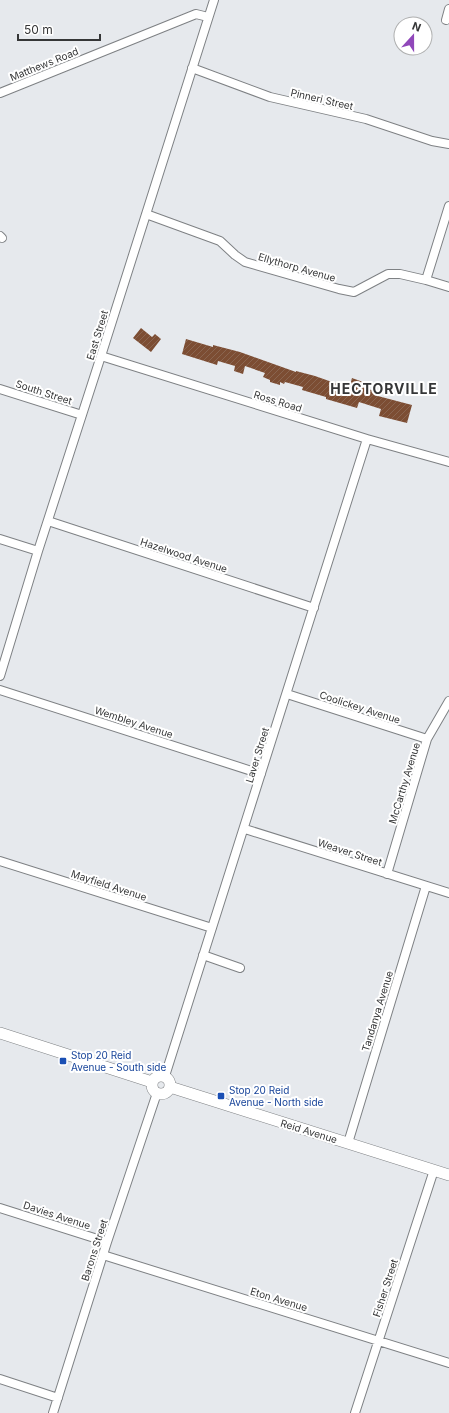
<svg xmlns="http://www.w3.org/2000/svg" width="449" height="1413" font-family="Inter,sans-serif">
	<style>
		.building { fill: url(#building-hatch) }
		.lines { fill: none; stroke-linecap: round; stroke-linejoin: round }
		.minor-casing { stroke: #7e8184; stroke-width: 10 }
		.tertiary-casing { stroke: #7e8184; stroke-width: 12 }
		.minor { stroke: #fff; stroke-width: 8 }
		.tertiary { stroke: #fff; stroke-width: 11 }
		.transit-dot { fill: #1a4fb4; stroke: #fff; stroke-width: 1.5 }
		.labels { text-anchor: middle; stroke-width: 4; stroke-linejoin: round; paint-order: stroke }
		.street-label { font-size: 10px; fill: #353637; stroke: #fff }
		.transit-label { font-size: 10px; fill: #164399; stroke: #fff; text-anchor: start }
		.district-label { font-size: 14px; font-weight: bold; letter-spacing: 1px; fill: #353637; stroke: #fff }
	</style>
	<defs>
		<pattern id="building-hatch" width="6" height="6" patternUnits="userSpaceOnUse"><rect width="6" height="6" fill="#7c4d33"/><path d="M-1 1l2-2M0 6l6-6M5 7l2-2" fill="none" stroke="#8a6550"/></pattern>
	</defs>
	<rect width="100%" height="100%" fill="#e6e9ed"/>
	<path class="building" d="M141,328L152,337L155,334L161,339L151,352L133,338Z
		M186,339L213,347V345L240,352L296,372V371L315,376L349,388L352,378L363,382L361,387L375,391L374,395L412,405L407,423L379,416L381,409L359,402L357,408L326,399V397L302,390L303,387L285,382L284,384L280,382V385L270,382V380L263,377L265,373L245,366L243,374L234,371L235,366L218,361L217,365L182,354Z"/>
	<g class="lines">
		<g class="minor-casing">
			<path id="minor" d="M446,20L449,9
				M192,68L270,97L366,119L432,141L449,144
				M0,93L196,14L208,17
				M146,214L220,241L235,255L245,262L339,289L354,292L388,274H400L426,280L449,287
				M0,236L2,238
				M426,280L449,206
				M101,356L367,439L449,462
				M0,389L82,415
				M48,521L314,608
				M0,539L38,551
				M0,676L38,551L101,356L214,0
				M0,690L261,774
				M287,694L427,739
				M245,829L449,893
				M0,861L212,928
				M387,874L427,739L449,701
				M203,955L240,968
				M165,1076L367,439
				M348,1143L426,886
				M0,1208L107,1242
				M103,1255L449,1363
				M0,1379L58,1398
				M53,1413L107,1242L157,1093
				M355,1413L434,1170"/>
		</g>
		<g class="tertiary-casing">
			<path id="tertiary" d="M0,1033L152,1082
				M152 1085a9 9 0 1 1 18 0a9 9 0 1 1-18 0Z
				M170,1087L449,1175"/>
		</g>
		<use href="#minor" class="minor"/>
		<use href="#tertiary" class="tertiary"/>
	</g>
	<g class="transit-dot">
		<rect x="59" y="1057" width="8" height="8" rx="2"/>
		<rect x="217" y="1092" width="8" height="8" rx="2"/>
	</g>
	<g class="labels">
		<g class="street-label">
			<text transform="translate(44 64) rotate(-22)" y="4">Matthews Road</text>
			<text transform="translate(322 99) rotate(13)" y="4">Pinneri Street</text>
			<text transform="translate(297 267) rotate(16)" y="4">Ellythorp Avenue</text>
			<text transform="translate(97 335) rotate(-73)" y="4">East Street</text>
			<text transform="translate(44 392) rotate(18)" y="4">South Street</text>
			<text transform="translate(278 401) rotate(17)" y="4">Ross Road</text>
			<text transform="translate(184 555) rotate(18)" y="4">Hazelwood Avenue</text>
			<text transform="translate(360 707) rotate(18)" y="4">Coolickey Avenue</text>
			<text transform="translate(134 722) rotate(18)" y="4">Wembley Avenue</text>
			<text transform="translate(257 755) rotate(-73)" y="4">Laver Street</text>
			<text transform="translate(404 783) rotate(-73)" y="4">McCarthy Avenue</text>
			<text transform="translate(350 852) rotate(18)" y="4">Weaver Street</text>
			<text transform="translate(109 885) rotate(18)" y="4">Mayfield Avenue</text>
			<text transform="translate(377 1011) rotate(-73)" y="4">Tandanya Avenue</text>
			<text transform="translate(309 1131) rotate(17)" y="4">Reid Avenue</text>
			<text transform="translate(57 1215) rotate(18)" y="4">Davies Avenue</text>
			<text transform="translate(94 1250) rotate(-72)" y="4">Barons Street</text>
			<text transform="translate(385 1288) rotate(-72)" y="4">Fisher Street</text>
			<text transform="translate(279 1299) rotate(17)" y="4">Eton Avenue</text>
		</g>
		<g class="transit-label">
			<text x="71" y="1059">Stop 20 Reid<tspan x="71" dy="12">Avenue - South side</tspan></text>
			<text x="229" y="1094">Stop 20 Reid<tspan x="229" dy="12">Avenue - North side</tspan></text>
		</g>
		<g class="district-label">
			<text x="384" y="394">HECTORVILLE</text>
		</g>
	</g>
	<g transform="translate(413 36) rotate(21)"><circle r="19" fill="#ffffff" stroke="#aeafaf"/>
	<path d="M0-3L7 15L0 10L-7 15Z" fill="#9047ba"/>
	<text y="-6" font-size="11" font-weight="bold" text-anchor="middle" fill="#353637">N</text>
	</g>
	<path d="M18 34v6h82v-6" fill="none" stroke="#353637" stroke-width="2"/>
	<text x="24" y="34" font-size="12" fill="#353637" stroke="#ffffff" stroke-width="3" paint-order="stroke">50 m</text>
</svg>
